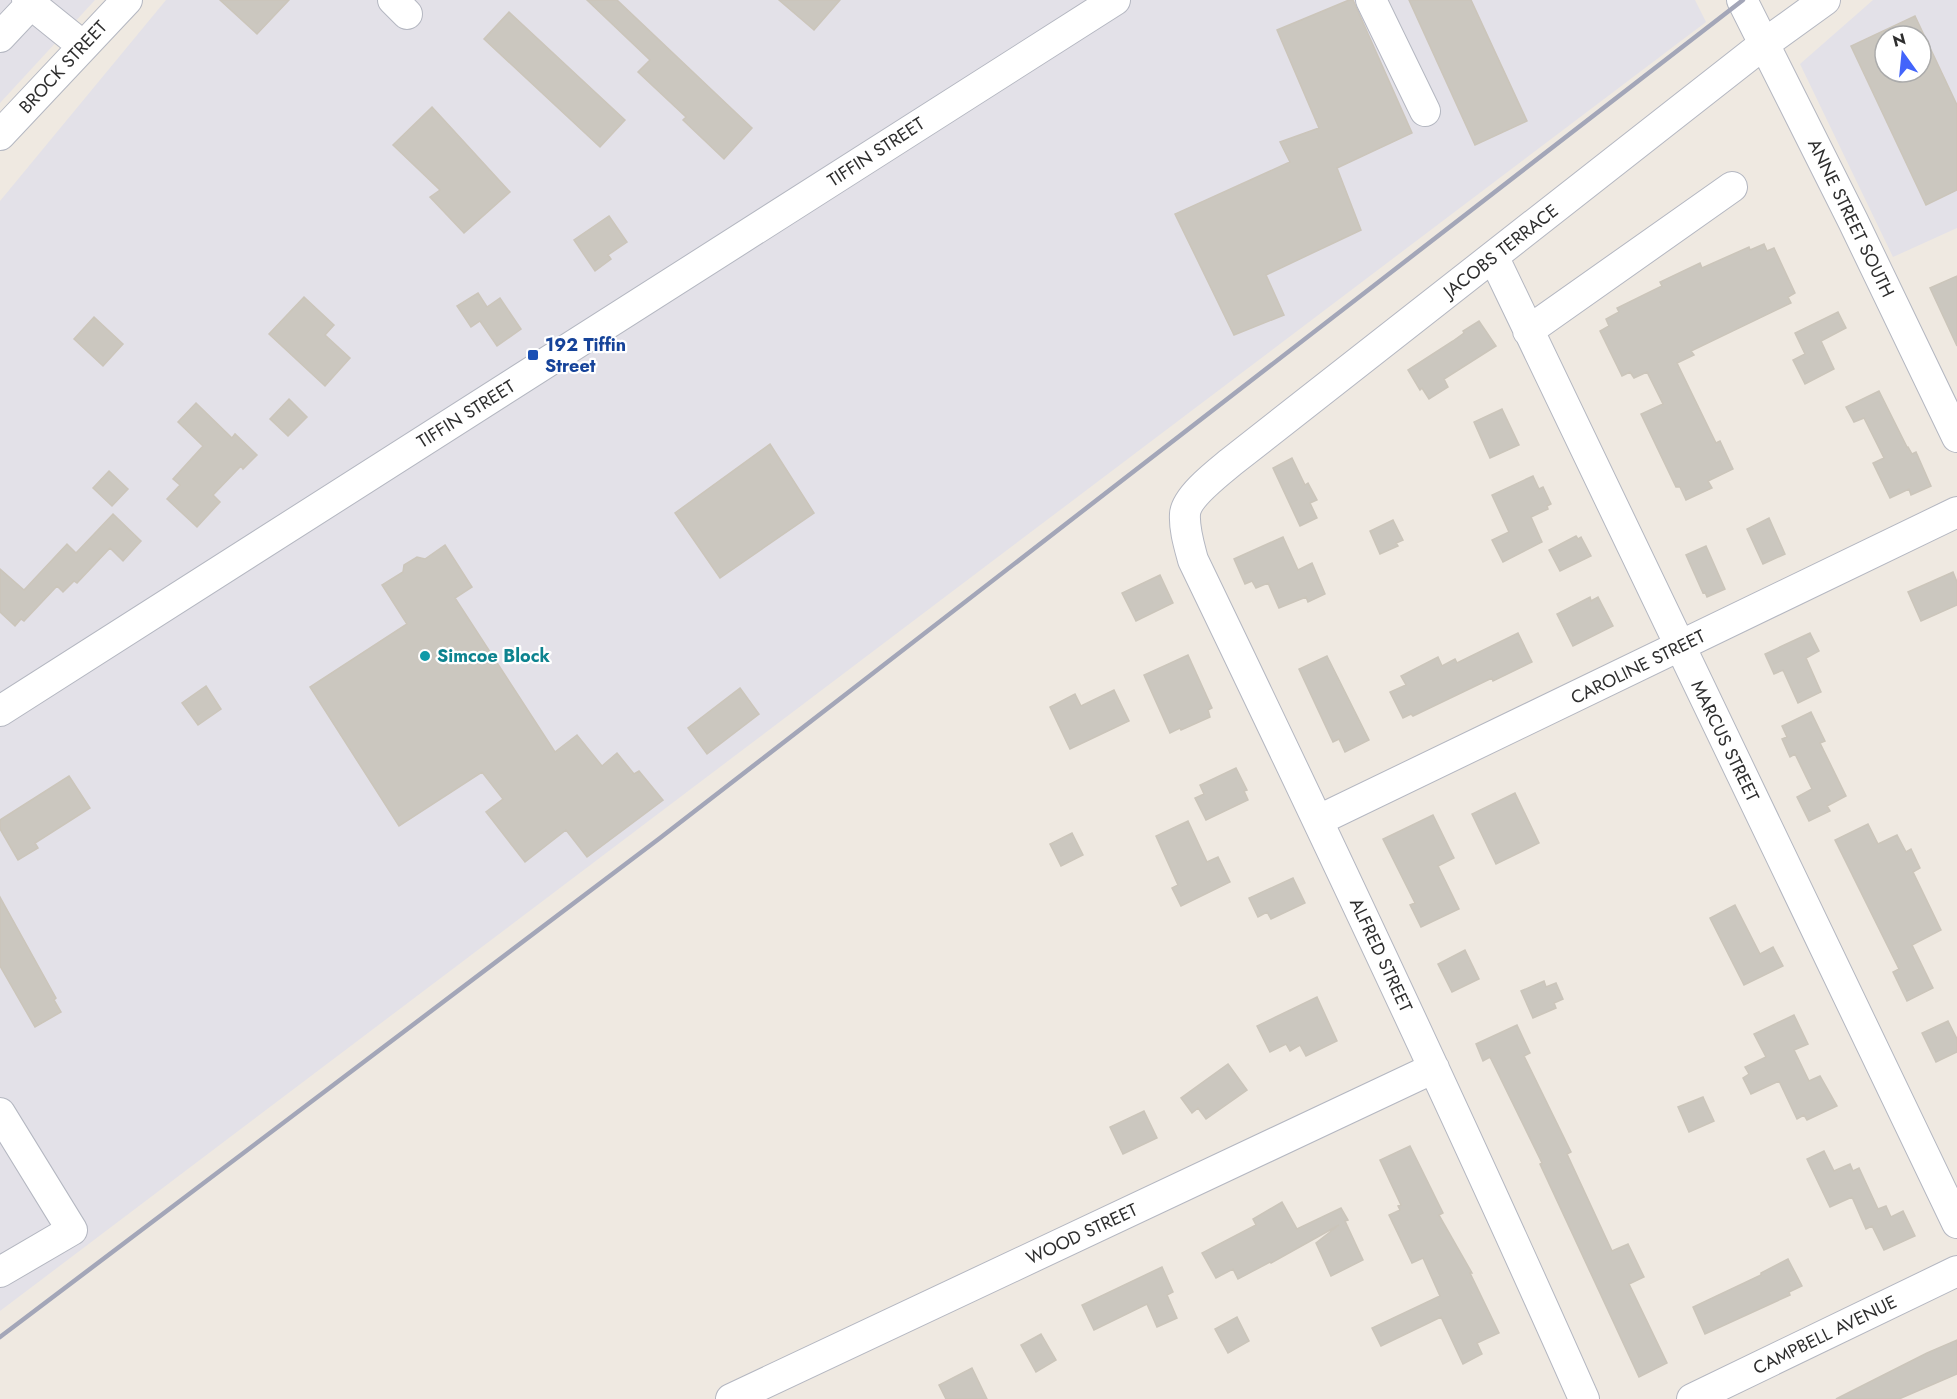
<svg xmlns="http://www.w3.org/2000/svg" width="1957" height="1399" font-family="Jost,sans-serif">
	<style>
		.industrial { fill: #e3e1e8; fill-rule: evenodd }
		.building { fill: #cbc7bf; stroke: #cbc5ba; stroke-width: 1.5; fill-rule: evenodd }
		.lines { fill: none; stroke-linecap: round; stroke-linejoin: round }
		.minor-casing { stroke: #b4b7c1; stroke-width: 32 }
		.minor { stroke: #fff; stroke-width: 30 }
		.rail { stroke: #a3a6b8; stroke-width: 4.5 }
		.transit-dot { fill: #1a4fb4; stroke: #fff; stroke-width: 2 }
		.culture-dot { fill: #0f9aa8; stroke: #fff; stroke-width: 2 }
		.labels { text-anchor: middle; stroke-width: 4.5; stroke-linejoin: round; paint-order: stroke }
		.street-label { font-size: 18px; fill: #2e2e2e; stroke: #fff }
		.transit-label { font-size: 18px; font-weight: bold; fill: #164399; stroke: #fff; text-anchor: start }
		.culture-label { font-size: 18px; font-weight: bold; fill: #0d838f; stroke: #fff; text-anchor: start }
	</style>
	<rect width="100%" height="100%" fill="#efe9e1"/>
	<path class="industrial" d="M0,0H95L0,103Z
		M166,0H1695L1706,22L0,1311V201Z
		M1873,0H1957V228L1893,257L1800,64ZM1885,36H1921V72H1885Z"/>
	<path class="building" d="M220,0H289L257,34Z
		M587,0H617L752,128L724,159L683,120L686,117L638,72L650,60Z
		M779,0H840L814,30Z
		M1349,0H1353L1412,133L1337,168L1361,230L1266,275L1284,315L1234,335L1175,214L1290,162L1280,142L1319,128L1277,30Z
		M1409,0H1471L1527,121L1475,145Z
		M509,12L625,120L600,147L484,39Z
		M1915,16L1957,105V190L1926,205L1851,46ZM1885,36H1921V72H1885Z
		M432,107L510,192L464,233L430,197L440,190L393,145Z
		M609,216L627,242L608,255L611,259L595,271L574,240Z
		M1764,244L1767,251L1774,248L1795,293L1788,297L1791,303L1691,351L1694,355L1677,363L1716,443L1720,441L1733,469L1708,481L1712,488L1686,500L1680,487H1676L1641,414L1663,404L1647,372L1634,378L1630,372L1622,376L1600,331L1609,326L1606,319L1619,312L1617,308L1662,286L1660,282L1700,263L1702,268L1749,247L1750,250Z
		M1957,276V346L1930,288Z
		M478,293L487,307L500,298L521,329L497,346L480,321L471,327L457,306Z
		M304,297L334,325L325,335L350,358L325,386L269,334Z
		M1838,312L1846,328L1821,341L1834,369L1805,384L1793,360L1805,354L1795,333Z
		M94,317L123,344L103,366L74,339Z
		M1479,321L1496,346L1444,379L1448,387L1429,399L1422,388L1420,390L1408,370L1453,341L1464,333L1463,331Z
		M1879,391L1907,447H1908L1912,454L1916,452L1931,486L1911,495L1909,489L1890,498L1873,463L1884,458L1864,418L1854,422L1846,407Z
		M289,399L307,417L288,436L270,419Z
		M196,403L232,438L235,434L257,455L243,469L241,466L213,495L220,502L197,527L167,499L180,485L173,479L203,446L178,422Z
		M1502,409L1519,445L1490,458L1474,422Z
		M770,444L814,513L720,578L675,513Z
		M1292,458L1305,485L1308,483L1317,500L1310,503L1317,518L1300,526L1273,468Z
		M109,471L128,489L112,506L93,488Z
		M1533,476L1539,489L1543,487L1551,504L1547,506L1548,509L1531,517L1542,542L1503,562L1492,540L1509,532L1492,495Z
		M113,514L141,541L123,561L110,548L77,583L74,581L63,592L57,586L24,621L21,619L15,626L0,612V569L24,590L67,544L76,553Z
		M1769,518L1785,554L1763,564L1747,529Z
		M1393,520L1403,540L1396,543L1398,546L1380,554L1370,531Z
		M1576,536L1578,539L1581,537L1591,556L1560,571L1549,550Z
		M1283,537L1298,570L1312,563L1325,594L1308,602L1306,597L1279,608L1268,583L1256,588L1252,581L1245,584L1234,559Z
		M445,545L472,587L455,598L555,752L577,735L602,766L617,753L634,774L639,771L663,800L587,857L566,830L525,862L486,812L503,799L482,772L399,826L310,687L407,624L382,585L403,572L404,565L417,557L425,559Z
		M1706,546L1725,589L1707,597L1705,592L1703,593L1686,555Z
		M1953,572L1957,582V605L1921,621L1908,592Z
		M1160,575L1173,603L1136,621L1122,593Z
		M1590,597L1591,601L1598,597L1613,626L1573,646L1557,614Z
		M1518,633L1532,662L1493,681L1492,678L1413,716L1411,714L1403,718L1390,692L1406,685L1401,676L1438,657L1442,666L1455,659L1457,663Z
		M1810,633L1819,651L1806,658L1821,692L1798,703L1783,670L1774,674L1765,654Z
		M1188,655L1212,708L1208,710L1210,717L1181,730L1180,728L1170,733L1144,675Z
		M1327,656L1369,740L1345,752L1339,739L1333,742L1299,669Z
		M206,686L221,709L198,725L182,703Z
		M740,688L759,714L707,754L688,728Z
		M1114,690L1129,721L1070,749L1050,707L1075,694L1081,706Z
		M1811,712L1825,741L1820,743L1846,796L1827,806L1830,811L1809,821L1797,797L1812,789L1795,754L1790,757L1782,739L1787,737L1782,726Z
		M1236,768L1247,790L1244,791L1248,800L1206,820L1195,798L1204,794L1200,785Z
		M69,776L90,808L35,843L38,848L18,860L0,829V820Z
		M1515,793L1539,843L1496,864L1472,814Z
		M1433,815L1454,858L1438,866L1459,909L1421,927L1410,905L1415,903L1383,839Z
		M1188,821L1207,862L1218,857L1230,882L1181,906L1172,888L1178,885L1156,836Z
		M1868,824L1878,844L1897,835L1906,852L1911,849L1920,868L1913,872L1941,930L1912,945L1933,988L1907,1001L1893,972L1899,969L1835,840Z
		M1072,833L1083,855L1061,866L1050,844Z
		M1293,878L1305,903L1271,919L1267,912L1258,917L1249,898Z
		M0,897L56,998L54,1000L61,1012L35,1027L0,966Z
		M1735,905L1760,954L1773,947L1783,966L1744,985L1710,918Z
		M1465,950L1479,979L1452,992L1438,964Z
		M1544,981L1546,987L1556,983L1563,999L1554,1003L1556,1008L1533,1018L1521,991Z
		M1317,997L1337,1041L1306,1056L1300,1045L1290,1051L1286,1044L1270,1052L1257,1026Z
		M1794,1015L1808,1044L1794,1050L1809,1081L1820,1076L1837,1106L1807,1120L1804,1115L1797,1119L1779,1081L1751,1094L1743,1078L1749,1074L1745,1067L1766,1057L1754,1034Z
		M1948,1021L1957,1039V1052L1936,1062L1922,1033Z
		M1517,1025L1530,1053L1524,1056L1571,1152L1567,1154L1612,1251L1628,1244L1644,1277L1629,1284L1667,1363L1639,1377L1540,1164L1542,1163L1490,1057L1483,1061L1476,1044Z
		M1228,1064L1247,1090L1206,1119L1198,1108L1192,1113L1181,1098Z
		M1703,1097L1714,1121L1689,1132L1678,1107Z
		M1144,1111L1157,1138L1123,1154L1110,1127Z
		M1410,1146L1443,1213L1439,1215L1472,1273H1470L1499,1333L1477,1343L1482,1354L1463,1364L1441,1317L1381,1346L1372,1328L1440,1296L1423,1258L1412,1263L1389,1215L1400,1210L1398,1206L1401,1205L1380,1160Z
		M1824,1151L1834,1171L1850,1164L1853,1171L1859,1168L1878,1209L1886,1206L1891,1217L1903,1211L1915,1236L1884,1250L1872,1226L1866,1229L1852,1197L1830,1207L1807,1159Z
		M1282,1202L1297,1229L1341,1208L1348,1220L1345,1221L1363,1260L1331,1276L1316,1243L1339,1225L1271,1263L1270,1262L1238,1279L1233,1269L1216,1278L1202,1253L1256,1225L1253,1219Z
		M1788,1259L1802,1286L1789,1292L1790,1295L1705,1334L1693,1307L1761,1275V1273Z
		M1162,1267L1173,1292L1167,1295L1177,1318L1157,1327L1147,1304L1094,1330L1082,1305Z
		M1237,1317L1249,1341L1228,1353L1215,1329Z
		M1041,1334L1056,1360L1036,1372L1021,1345Z
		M1957,1340V1374L1899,1399H1836L1927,1353Z
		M972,1368L987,1399H946L939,1385Z"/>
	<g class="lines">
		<g class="minor-casing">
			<path id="minor" d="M34,0L31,4L83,46
				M393,0L407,14
				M1371,0L1425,111
				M1742,0L1853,221L1957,437
				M0,37L31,4L27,0
				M0,135L127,0
				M1494,258L1957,1223
				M1528,331L1732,187
				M0,711L1115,0
				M1319,820L1957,512
				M0,1113L72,1230L0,1272
				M731,1399L1434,1068
				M1584,1399C1459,1117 1327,838 1193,560C1189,545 1184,529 1185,514C1186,497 1219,472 1231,462L1764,44L1825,0
				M1692,1399L1957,1271"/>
		</g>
		<use href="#minor" class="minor"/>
		<path class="rail" d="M0,1337L660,838L1743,0"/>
	</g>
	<rect class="transit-dot" x="527" y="349" width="12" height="12" rx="3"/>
	<circle class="culture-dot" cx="425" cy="656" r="6"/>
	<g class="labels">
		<g class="street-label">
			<text transform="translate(63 67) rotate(-47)" y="6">BROCK STREET</text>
			<text transform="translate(876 152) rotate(-33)" y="6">TIFFIN STREET</text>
			<text transform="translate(1851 218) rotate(64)" y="6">ANNE STREET SOUTH</text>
			<text transform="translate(1501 251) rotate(-38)" y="6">JACOBS TERRACE</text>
			<text transform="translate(466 414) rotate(-32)" y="6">TIFFIN STREET</text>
			<text transform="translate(1638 667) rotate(-26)" y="6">CAROLINE STREET</text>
			<text transform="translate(1725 741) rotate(64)" y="6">MARCUS STREET</text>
			<text transform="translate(1381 955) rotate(65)" y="6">ALFRED STREET</text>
			<text transform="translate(1082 1234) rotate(-25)" y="6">WOOD STREET</text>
			<text transform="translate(1825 1335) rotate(-26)" y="6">CAMPBELL AVENUE</text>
		</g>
		<g class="transit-label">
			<text x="545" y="351">192 Tiffin<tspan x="545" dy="21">Street</tspan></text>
		</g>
		<g class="culture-label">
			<text x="437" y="662">Simcoe Block</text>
		</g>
	</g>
	<g transform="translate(1903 54) rotate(345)"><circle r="28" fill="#ffffff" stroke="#ababab" stroke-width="1.5"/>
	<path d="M0-4.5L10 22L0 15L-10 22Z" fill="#4264fb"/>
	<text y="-9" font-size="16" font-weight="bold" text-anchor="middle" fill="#2e2e2e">N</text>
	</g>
</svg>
